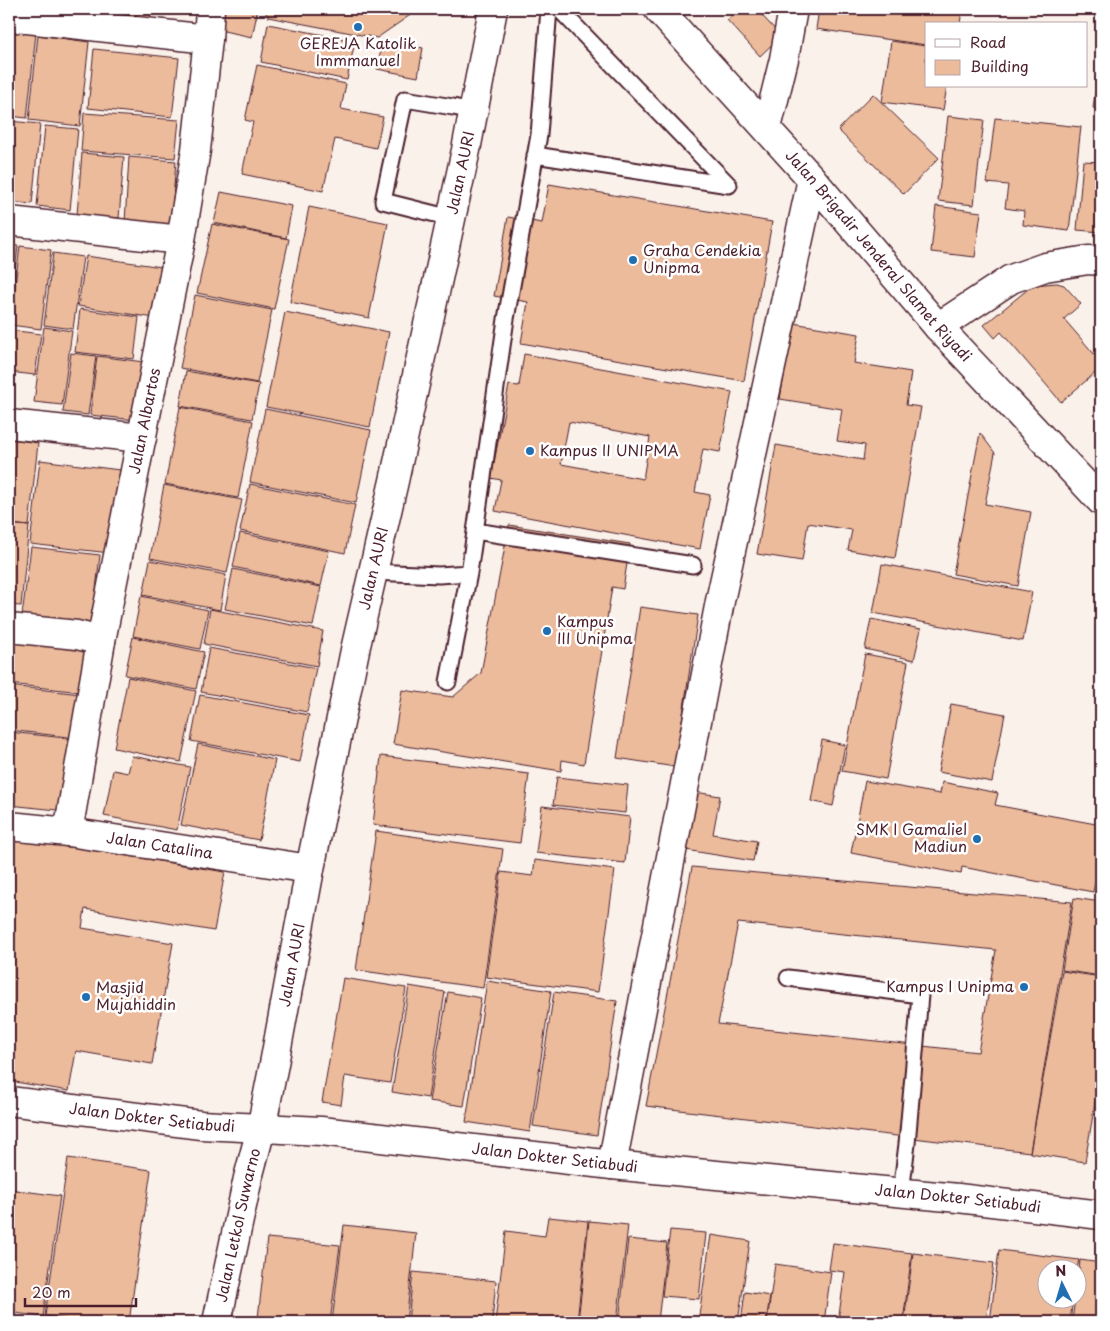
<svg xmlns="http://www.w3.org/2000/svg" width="1110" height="1331" font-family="'Playpen Sans',sans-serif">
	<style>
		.building { fill: #ebbb9c; stroke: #4a1f2b; fill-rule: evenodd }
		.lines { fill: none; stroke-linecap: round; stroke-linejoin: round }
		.service-casing { stroke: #4a1f2b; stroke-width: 19 }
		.minor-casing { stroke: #4a1f2b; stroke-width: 31 }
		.tertiary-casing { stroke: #4a1f2b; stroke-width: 31 }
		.primary-casing { stroke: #4a1f2b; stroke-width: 31 }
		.service { stroke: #fff; stroke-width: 15 }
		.minor { stroke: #fff; stroke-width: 28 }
		.tertiary { stroke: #fff; stroke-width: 28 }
		.primary { stroke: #fff; stroke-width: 28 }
		.poi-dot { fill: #1f6fb2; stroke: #fff; stroke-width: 2 }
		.labels { text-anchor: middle; stroke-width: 5; stroke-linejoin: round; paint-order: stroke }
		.poi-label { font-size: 15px; fill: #4a1f2b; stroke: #fff; text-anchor: start }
		.street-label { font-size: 15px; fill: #4a1f2b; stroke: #fff }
	</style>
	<rect width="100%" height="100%" fill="#fbf1eb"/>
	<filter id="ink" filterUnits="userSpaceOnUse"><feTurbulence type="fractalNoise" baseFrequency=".02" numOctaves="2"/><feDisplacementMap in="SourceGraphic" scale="10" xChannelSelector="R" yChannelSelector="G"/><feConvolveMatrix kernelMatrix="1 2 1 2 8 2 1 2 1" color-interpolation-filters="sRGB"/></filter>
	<g filter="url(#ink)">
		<path class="building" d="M59,9H111L110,17Z
			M128,9H151L150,20L127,18Z
			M223,9H258L252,37L219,30Z
			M264,9H419L377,38L268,17Z
			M740,9H756L781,36L760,56L727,20Z
			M819,9H962L960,24H926V45L816,29Z
			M268,24L355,41L347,80L261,62Z
			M9,30L36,33L27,118L9,116Z
			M38,35L89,42L80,126L29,120Z
			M383,40L423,48L418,77L377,69Z
			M891,41L926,46V86H947L943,110L882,102Z
			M94,49L179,58L172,117L88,108Z
			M1101,53V110L1093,108Z
			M257,65L346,84L341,109L383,117L376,148L335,139L323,191L242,174L253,122L245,120Z
			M873,94L939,158L904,194L838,130Z
			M84,113L179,120L175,158L81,151Z
			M948,116L984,120L974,205L938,201Z
			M995,118L1081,127L1069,231L1023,225L1024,211L1005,208L1008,185L987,183Z
			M9,121L40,124L32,204L9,202Z
			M45,126L78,129L70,210L37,206Z
			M82,153L124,157L119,218L77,215Z
			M129,157L176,161L171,225L125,222Z
			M1083,161L1101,162V232L1077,230Z
			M549,184L772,222L744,381L521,343L528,302L494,296L508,217L542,223Z
			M221,192L292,206L286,238L214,223Z
			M936,206L981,212L975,257L931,252Z
			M309,207L388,223L369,318L290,302Z
			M212,224L289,239L274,309L197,293Z
			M9,245L18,246L9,317Z
			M20,246L51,250L41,329L10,325Z
			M53,253L83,257L73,329L44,325Z
			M86,256L169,268L161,319L78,306Z
			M1057,283L1064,285L1081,304L1064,319L1101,362V368L1061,402L1001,332L995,338L984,325L1033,285Z
			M195,295L272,310L257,383L180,368Z
			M80,309L139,317L134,359L75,352Z
			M285,312L389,332L370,427L266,407Z
			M793,323L859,334L854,363L911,372L906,405L921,407L895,558L848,550L852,530L808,523L802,561L757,554L776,445L863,460L865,445L837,441L842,409L780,399Z
			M44,327L72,331L62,405L34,402Z
			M9,330L41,334L35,375L9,372Z
			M71,353L96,356L88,415L63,412Z
			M524,354L732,392L720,452L703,449L695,492L710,495L700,549L495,511L501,480L491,478L509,385L519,386ZM569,422L650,437L643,479L561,464Z
			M97,356L144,362L136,420L90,415Z
			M186,371L259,384L252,419L180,406Z
			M180,407L253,421L238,498L165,484Z
			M265,409L371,430L356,503L250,482Z
			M980,433L995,453L985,504L1031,512L1018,586L953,574Z
			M10,439L38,443L29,526L9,524Z
			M40,460L120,470L110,553L30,544Z
			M250,484L355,505L345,553L240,531Z
			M164,485L242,500L227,573L150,558Z
			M9,524L29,526L21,606L9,605Z
			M509,525L630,544L623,589L612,587L584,764L562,760L561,771L393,744L402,690L453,697L481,673Z
			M240,533L329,551L321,586L233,567Z
			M31,547L100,555L92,624L22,615Z
			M150,560L226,575L220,610L143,595Z
			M882,564L1032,592L1023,641L873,613Z
			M233,569L321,587L313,626L225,609Z
			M141,596L208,610L200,649L133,636Z
			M640,607L698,615L675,767L617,758Z
			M210,609L323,631L317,666L204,644Z
			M871,619L921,629L914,660L865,649Z
			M133,637L204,652L196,689L125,675Z
			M9,640L86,649L81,692L9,684Z
			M209,648L316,668L307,712L201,692Z
			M865,654L908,662L886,779L842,771Z
			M128,677L196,691L181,762L114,748Z
			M9,686L81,694L76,738L9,730Z
			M200,695L309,715L300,762L191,741Z
			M951,704L1005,714L992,782L938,772Z
			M9,732L75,739L67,811L9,805Z
			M822,740L845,745L833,806L811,801Z
			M198,744L275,760L259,840L181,825Z
			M132,756L190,767L177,830L104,816L113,770L128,773Z
			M381,756L529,774L520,843L373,825Z
			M557,777L628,785L625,813L553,805Z
			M865,781L940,794L942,782L998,793L995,805L1101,825V853L1093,892L962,867L961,874L851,853Z
			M695,792L720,796L713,834L757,841L753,861L686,850Z
			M542,806L630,817L625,863L536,853Z
			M376,831L503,849L483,988L356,970Z
			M9,836L225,872L214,931L85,909L82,928L173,943L152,1064L76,1051L69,1091L9,1081Z
			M535,860L615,870L598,992L486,977L501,872L533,876Z
			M692,867L1072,902L1030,1152L646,1106ZM738,923L996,950L978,1052L718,1024Z
			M1074,898L1101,902V976L1062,970Z
			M1062,971L1101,977V1067L1085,1162L1030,1153Z
			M343,978L406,988L390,1083L345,1076L341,1105L322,1102Z
			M487,981L551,991L530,1132L466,1122Z
			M409,986L445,992L428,1098L392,1092Z
			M448,992L481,998L464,1106L429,1101Z
			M554,992L617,1001L597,1135L533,1126Z
			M68,1158L151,1170L129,1322H86L45,1316Z
			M9,1189L60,1196L43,1317L9,1312Z
			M548,1217L588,1221L577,1322H495L506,1231L545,1236Z
			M589,1221L628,1225L617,1322H578Z
			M344,1225L416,1233L406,1322H332Z
			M670,1230L706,1233L699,1299L662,1296Z
			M711,1235L750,1241L738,1322H698Z
			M267,1238L340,1245L330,1322H295L258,1318Z
			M628,1239L667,1243L658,1322H619Z
			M833,1243L912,1253L903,1322H838L845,1272L829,1270Z
			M999,1250L1079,1260L1077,1268H1048V1298H1073L1070,1322H990Z
			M913,1253L994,1263L986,1322H904Z
			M1080,1260L1101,1263V1322H1072L1075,1298H1078V1282Z
			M775,1264L831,1272L824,1322H767Z
			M413,1272L496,1281L492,1322H408Z
			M745,1292L770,1296L766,1322H741Z
			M246,1319L272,1322H246Z"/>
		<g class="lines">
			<g class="service-casing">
				<path id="service" d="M535,155L729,185L559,9
					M451,218L383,201L405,99L453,107L473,111
					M475,531L693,565
					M373,572L439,575L469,573L506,319L539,135L549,9
					M448,682L469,573
					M788,978L920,995L907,1144L901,1193"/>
			</g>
			<g class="minor-casing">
				<g id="minor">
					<path d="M9,17L208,39"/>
					<path d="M767,128L784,59L793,9"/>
					<path d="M9,221L181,240"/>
					<path d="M938,327L1011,279L1045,267L1088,260L1101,261"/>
					<path d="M9,424L142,438"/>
					<path d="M9,628L77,635L101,641"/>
					<path id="s1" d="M9,826L68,832L310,869"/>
					<path id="s2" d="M68,832L101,641L181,240L196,150L208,39L210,9"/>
					<path d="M612,1165L720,601L812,179"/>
				</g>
			</g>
			<g class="tertiary-casing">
				<g id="tertiary">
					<path id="s3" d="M217,1322L248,1178L261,1129L274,1064L310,869L355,650L394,481L466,150L493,9"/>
				</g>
			</g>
			<g class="primary-casing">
				<g id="primary">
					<path id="s4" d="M658,9L812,179L938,327L1101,501"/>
					<path id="s5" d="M9,1101L201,1125L321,1131L612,1165L958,1198L1101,1215"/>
				</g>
			</g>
			<use href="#service" class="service"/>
			<use href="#minor" class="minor"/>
			<use href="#tertiary" class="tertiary"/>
			<use href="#primary" class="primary"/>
		</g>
	</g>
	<g class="poi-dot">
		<circle cx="358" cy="27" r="5"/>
		<circle cx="633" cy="260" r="5"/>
		<circle cx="530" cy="451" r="5"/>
		<circle cx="547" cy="631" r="5"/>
		<circle cx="977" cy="839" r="5"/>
		<circle cx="1024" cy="987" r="5"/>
		<circle cx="86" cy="997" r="5"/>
	</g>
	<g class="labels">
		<g class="poi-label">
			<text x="358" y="49" text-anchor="middle">GEREJA Katolik<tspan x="358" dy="17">Immmanuel</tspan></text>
			<text x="643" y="256">Graha Cendekia<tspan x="643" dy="17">Unipma</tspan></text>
			<text x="540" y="456">Kampus II UNIPMA</text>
			<text x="557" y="627">Kampus<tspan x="557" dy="17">III Unipma</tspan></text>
			<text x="967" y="835" text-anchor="end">SMK I Gamaliel<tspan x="967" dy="17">Madiun</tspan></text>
			<text x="1014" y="992" text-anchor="end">Kampus I Unipma</text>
			<text x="96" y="993">Masjid<tspan x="96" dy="17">Mujahiddin</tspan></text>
		</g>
		<g class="street-label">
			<text dy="5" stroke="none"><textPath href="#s3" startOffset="1175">Jalan AURI</textPath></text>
			<text dy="5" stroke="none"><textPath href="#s4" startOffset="331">Jalan Brigadir Jenderal Slamet Riyadi</textPath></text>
			<text dy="5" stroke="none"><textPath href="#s2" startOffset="418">Jalan Albartos</textPath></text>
			<text dy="5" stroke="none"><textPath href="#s3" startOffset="770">Jalan AURI</textPath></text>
			<text dy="5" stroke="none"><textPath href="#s1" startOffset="152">Jalan Catalina</textPath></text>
			<text dy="5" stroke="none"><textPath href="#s3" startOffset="365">Jalan AURI</textPath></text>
			<text dy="5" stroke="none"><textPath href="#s5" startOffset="144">Jalan Dokter Setiabudi</textPath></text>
			<text dy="5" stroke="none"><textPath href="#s5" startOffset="549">Jalan Dokter Setiabudi</textPath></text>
			<text dy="5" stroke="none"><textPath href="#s5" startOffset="954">Jalan Dokter Setiabudi</textPath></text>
			<text dy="5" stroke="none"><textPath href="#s3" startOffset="99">Jalan Letkol Suwarno</textPath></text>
		</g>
	</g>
	<rect width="1110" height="1331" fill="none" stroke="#fff" stroke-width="30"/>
	<rect x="15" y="15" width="1080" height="1301" fill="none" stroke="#4a1f2b" stroke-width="2" filter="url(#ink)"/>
	<rect x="925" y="22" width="162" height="65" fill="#ffffff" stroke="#b7a5aa"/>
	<rect x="935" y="39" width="25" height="8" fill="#ffffff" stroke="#b7a5aa"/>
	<text x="970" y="48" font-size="15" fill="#4a1f2b">Road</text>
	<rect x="935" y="60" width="25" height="15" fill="#ebbb9c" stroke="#b7a5aa"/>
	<text x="970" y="72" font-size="15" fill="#4a1f2b">Building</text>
	<g transform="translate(1062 1284) rotate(355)"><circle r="24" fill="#ffffff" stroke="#b7a5aa"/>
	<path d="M0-4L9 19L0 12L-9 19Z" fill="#1f6fb2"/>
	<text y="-8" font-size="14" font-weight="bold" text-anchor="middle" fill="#4a1f2b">N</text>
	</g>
	<path d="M25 1298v8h111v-8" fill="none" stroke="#4a1f2b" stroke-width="2.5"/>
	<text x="32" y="1298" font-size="15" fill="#4a1f2b" stroke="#ffffff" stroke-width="4" paint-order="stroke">20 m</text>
</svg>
